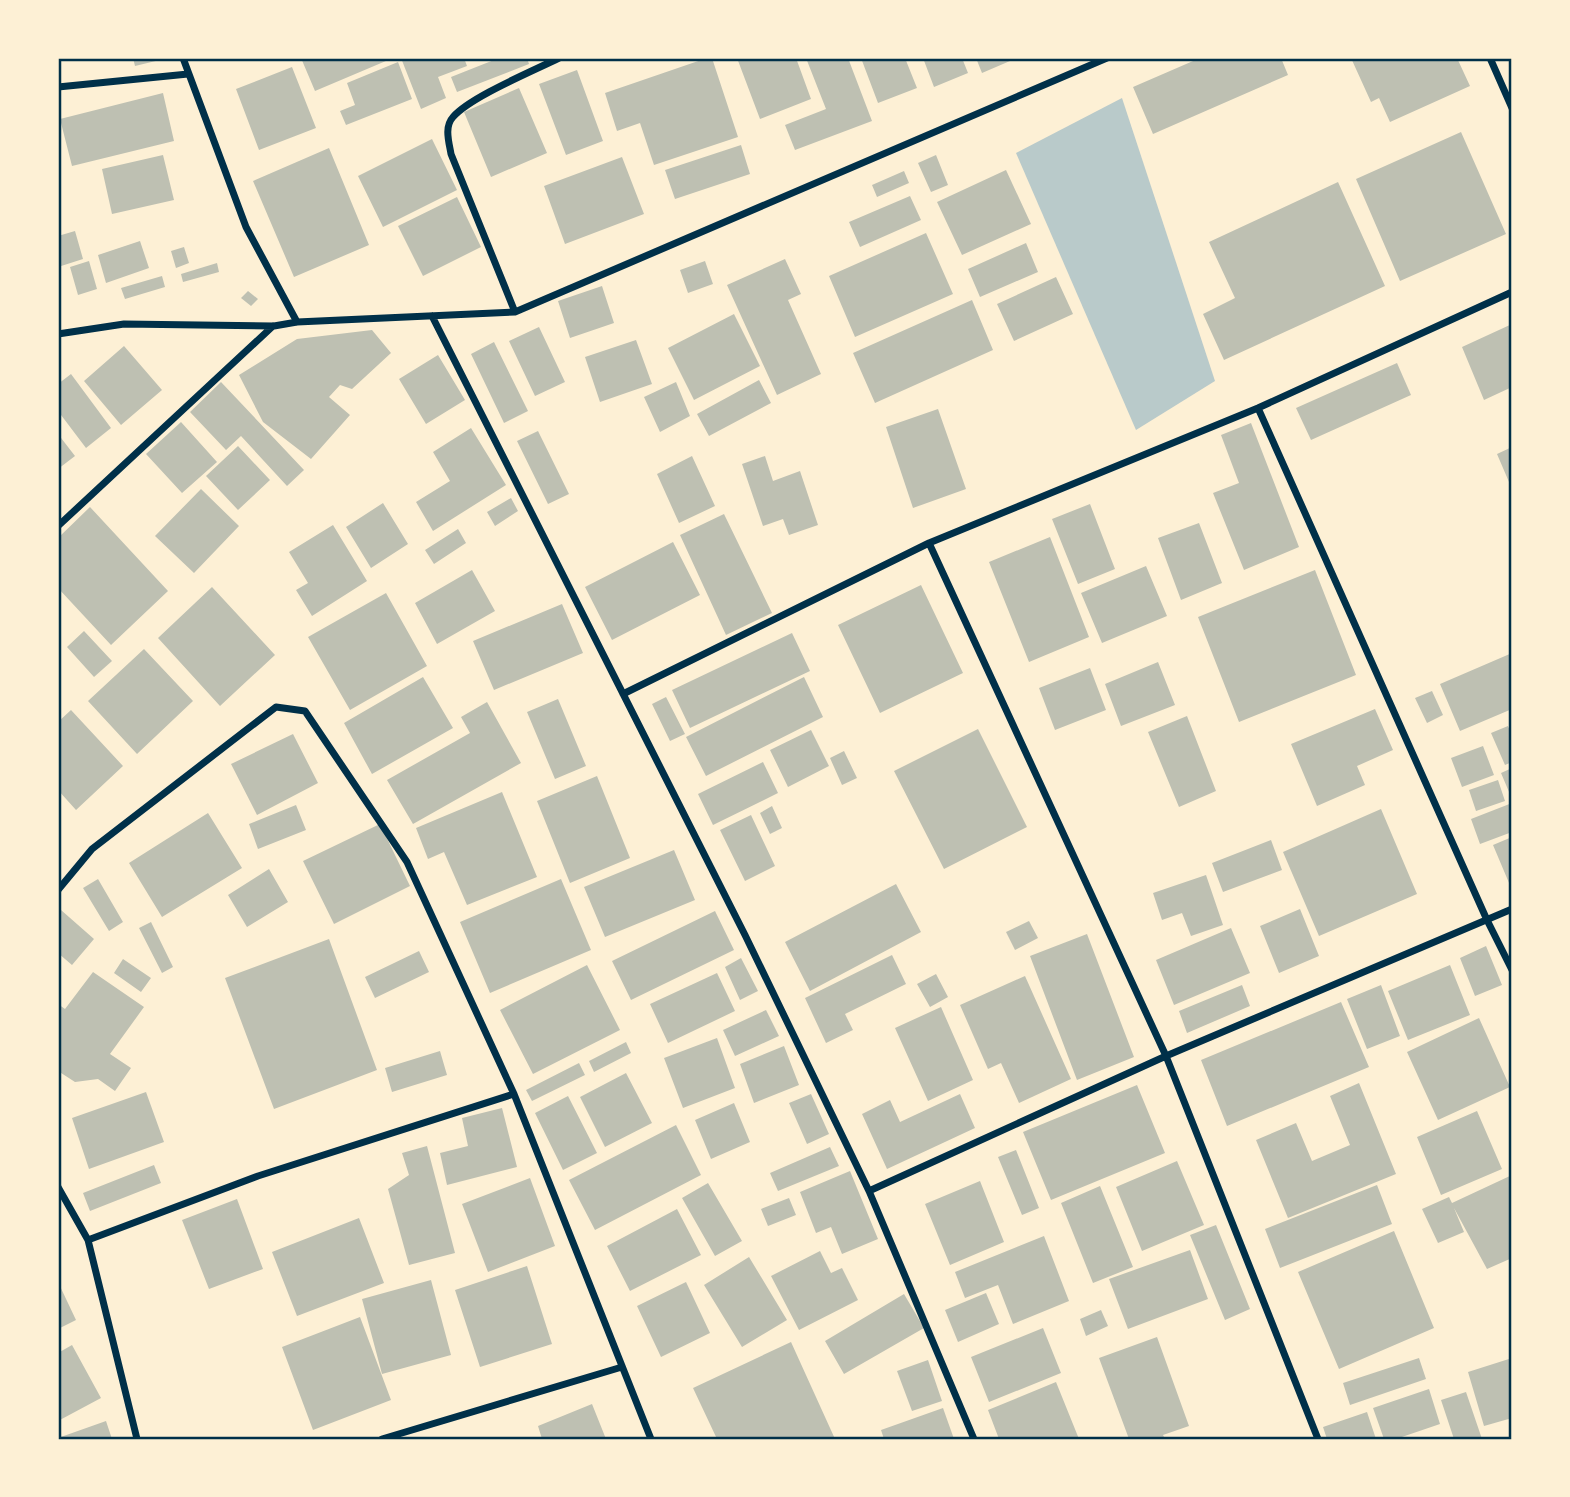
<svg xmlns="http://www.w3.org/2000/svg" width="1570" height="1497" font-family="Signika,sans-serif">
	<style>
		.green { fill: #b9caca }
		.building { fill: #bec0b2 }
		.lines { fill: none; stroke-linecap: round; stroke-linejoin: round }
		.minor { stroke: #003049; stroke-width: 7 }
		.neatline { fill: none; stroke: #003049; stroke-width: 2.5 }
	</style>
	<rect width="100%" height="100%" fill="#fdf0d5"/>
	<path class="green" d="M1122,98L1215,381L1136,430L1016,153Z"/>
	<path class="building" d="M133,58H164V59L135,66Z
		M301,58H393L315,91Z
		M401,58H464L467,66L438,77L446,98L421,109Z
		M499,58H527L529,64L457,92L451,77Z
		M707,58H712L738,137L654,165L640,123L617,131L605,93Z
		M737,58H796L811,99L760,119Z
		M806,58H848L872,121L795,150L785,125L826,109Z
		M861,58H905L917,88L878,103Z
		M923,58H962L968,73L934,87Z
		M976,58H1017L982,73Z
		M1200,58H1281L1288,75L1153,134L1133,87Z
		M1351,58H1457L1470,86L1390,122L1379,98L1371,102Z
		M398,62L412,99L346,125L340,111L355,105L347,83Z
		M292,67L316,128L259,150L236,89Z
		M577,70L603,141L566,155L539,84Z
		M519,88L547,153L491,177L464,112Z
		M163,93L174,141L72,166L60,119Z
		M1461,132L1506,234L1400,281L1356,179Z
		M432,139L457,190L383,227L358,176Z
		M741,145L750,174L675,199L665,170Z
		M329,148L369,245L294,277L253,181Z
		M163,155L174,200L112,214L102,169Z
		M936,155L948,185L931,192L918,163Z
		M622,157L644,214L565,244L544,186Z
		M1006,170L1031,224L962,255L937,202Z
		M904,171L909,183L877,197L872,185Z
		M1338,182L1385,286L1224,360L1203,314L1235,298L1209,242Z
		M910,196L921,220L860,247L849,222Z
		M457,197L481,247L423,276L398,226Z
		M75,231L83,259L58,267V236Z
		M926,233L953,294L855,337L829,276Z
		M140,241L149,268L106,283L98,255Z
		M1026,243L1038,272L980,297L968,269Z
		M184,247L189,263L176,268L171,251Z
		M785,259L801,294L788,300L821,374L777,395L727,285Z
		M89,261L97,289L78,295L70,267Z
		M705,261L713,284L688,293L680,270Z
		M217,263L219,272L183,282L181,274Z
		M162,276L165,287L125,299L121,288Z
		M1056,277L1073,314L1014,341L997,304Z
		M602,286L614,323L570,338L558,301Z
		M248,291L258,299L251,306L241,298Z
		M972,300L993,350L875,403L853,353Z
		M734,314L760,366L694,400L668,348Z
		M1512,324V387L1484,400L1462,347Z
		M539,327L565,382L535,396L509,341Z
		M372,330L391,353L352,389L340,385L329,397L350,415L311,459L263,422L239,375L297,339Z
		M636,340L652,384L600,402L585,357Z
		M494,342L528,411L504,423L471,354Z
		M124,346L162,390L121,425L84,381Z
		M438,355L465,400L426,424L399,379Z
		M1397,363L1411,395L1311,440L1296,408Z
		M71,374L111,428L86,448L58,411V384Z
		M759,380L771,403L709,436L697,414Z
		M221,382L304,470L287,486L241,436L226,450L190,412Z
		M676,382L690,416L660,432L644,397Z
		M938,409L966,489L913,508L886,427Z
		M181,422L217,462L182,493L146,454Z
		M1251,423L1299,547L1244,570L1213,493L1239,483L1221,435Z
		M471,428L506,485L433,531L416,502L450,481L433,452Z
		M538,431L569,494L548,504L517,441Z
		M58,434L75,456L58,469Z
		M238,446L270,480L238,510L206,476Z
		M1512,447V489L1497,454Z
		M692,456L715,506L679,523L657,474Z
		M765,456L773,481L800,471L818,525L789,535L783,519L763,526L742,464Z
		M201,489L239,526L194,573L155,536Z
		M511,498L518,511L495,526L487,512Z
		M383,503L408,544L371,568L346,527Z
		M1090,504L1115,569L1078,584L1052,519Z
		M90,507L168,591L111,645L58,588V538Z
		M724,514L772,613L726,635L680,535Z
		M1199,523L1222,583L1181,600L1158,538Z
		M333,525L367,581L312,616L296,590L308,583L289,552Z
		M458,529L466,543L434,564L425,550Z
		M1050,537L1089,637L1029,662L989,562Z
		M673,542L700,595L612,640L585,587Z
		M1146,566L1167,616L1102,643L1081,593Z
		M472,570L495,611L437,644L415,603Z
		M1315,570L1356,675L1239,722L1198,617Z
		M921,585L963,673L880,713L838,625Z
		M212,587L275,655L220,706L158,638Z
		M386,593L427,666L350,710L308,637Z
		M562,604L583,653L494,690L473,641Z
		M84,631L112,661L94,677L67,647Z
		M792,633L810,671L690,728L672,690Z
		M144,649L193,701L137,754L88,701Z
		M1512,653V709L1460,731L1440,684Z
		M1158,662L1175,705L1121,726L1105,684Z
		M1090,668L1106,710L1055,730L1039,688Z
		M423,677L453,728L372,774L344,723Z
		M804,677L823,717L706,776L686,737Z
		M1432,691L1443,715L1427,723L1415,698Z
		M666,697L685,734L670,741L652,704Z
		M558,699L586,766L555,779L527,712Z
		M487,702L521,763L413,824L387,780L470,733L461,717Z
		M1375,709L1393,750L1357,766L1365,785L1317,806L1291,744Z
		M71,710L123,766L76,810L58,790V722Z
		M1187,716L1216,791L1179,807L1148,732Z
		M1508,726L1512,736V762L1505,765L1491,733Z
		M978,729L1027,827L944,869L894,771Z
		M811,730L829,766L788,787L770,750Z
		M293,734L318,783L257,815L231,764Z
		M1483,746L1494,775L1462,787L1451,758Z
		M844,751L857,778L842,785L830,758Z
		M763,762L778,793L713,825L698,794Z
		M1512,768V799L1501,773Z
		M597,776L630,858L570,883L537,801Z
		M1498,780L1505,801L1476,811L1469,790Z
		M502,792L537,877L467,905L444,852L428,859L416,828Z
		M1512,803V832L1480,844L1471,819Z
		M296,805L306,830L258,849L249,824Z
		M772,806L782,828L770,834L760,813Z
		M1381,809L1417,894L1319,936L1283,852Z
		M208,813L242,868L162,917L129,863Z
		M751,815L775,866L745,881L720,830Z
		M380,824L410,886L334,924L303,861Z
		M1512,837V890L1493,845Z
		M1271,840L1282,870L1223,892L1212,863Z
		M674,850L695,900L605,937L584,887Z
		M269,869L288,902L247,927L228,895Z
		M1206,875L1223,925L1191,936L1182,913L1162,920L1153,893Z
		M98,879L123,922L109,931L83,888Z
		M561,879L591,950L490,993L460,922Z
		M896,884L921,932L810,991L785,942Z
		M1300,909L1319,956L1279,973L1260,926Z
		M61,910L94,939L72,965L58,953V914Z
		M715,911L734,950L631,1000L612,961Z
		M1029,921L1038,938L1015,950L1006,932Z
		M151,922L173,967L162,973L139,928Z
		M1231,928L1250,973L1174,1005L1156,960Z
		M1087,934L1134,1057L1077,1080L1030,956Z
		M329,939L377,1070L274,1109L225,978Z
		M1486,946L1502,985L1475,996L1460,958Z
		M419,951L429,972L375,998L365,977Z
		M892,955L906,984L845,1014L853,1030L826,1043L805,998Z
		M741,958L758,991L740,1000L725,967Z
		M123,959L151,978L141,992L114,973Z
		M587,965L620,1030L533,1074L500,1010Z
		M1450,965L1470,1015L1408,1040L1388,991Z
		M93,972L144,1007L110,1054L131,1068L115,1091L98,1079L75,1082L58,1071V1004L65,1009Z
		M717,973L735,1011L668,1043L650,1004Z
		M936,974L948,997L930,1007L917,984Z
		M1025,976L1071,1079L1019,1103L1001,1063L988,1069L960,1005Z
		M1242,985L1250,1006L1187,1033L1179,1011Z
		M1381,985L1400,1036L1367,1049L1347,999Z
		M1341,1002L1369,1067L1227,1126L1201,1060Z
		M941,1007L973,1080L928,1101L895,1028Z
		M766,1010L779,1036L735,1056L723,1030Z
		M1479,1018L1510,1087L1438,1120L1407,1052Z
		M717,1038L735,1088L683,1108L664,1058Z
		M626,1042L631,1053L594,1072L589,1061Z
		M784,1046L799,1085L754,1103L740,1064Z
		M440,1051L447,1075L392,1092L385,1068Z
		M579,1063L585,1075L532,1101L526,1090Z
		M626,1073L652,1123L605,1147L580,1097Z
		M1359,1083L1396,1174L1288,1218L1256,1140L1296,1123L1312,1161L1350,1145L1330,1096Z
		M1137,1085L1165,1153L1051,1200L1023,1132Z
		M146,1092L164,1142L89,1169L72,1118Z
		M811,1094L829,1134L807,1144L789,1103Z
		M960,1094L975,1128L887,1169L862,1114L890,1100L900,1122Z
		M568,1096L597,1153L563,1170L535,1113Z
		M734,1103L750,1142L711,1159L695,1120Z
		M502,1108L517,1167L447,1185L440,1153L468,1146L462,1118Z
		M1477,1111L1502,1169L1441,1195L1417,1137Z
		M676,1125L701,1175L595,1230L569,1180Z
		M427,1146L455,1253L409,1265L388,1189L409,1175L402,1153Z
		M830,1147L839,1166L778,1191L770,1173Z
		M1016,1150L1039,1208L1022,1215L998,1157Z
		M1177,1161L1204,1225L1142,1251L1116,1187Z
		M154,1165L161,1183L90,1211L83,1193Z
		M850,1171L878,1239L842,1254L831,1227L816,1233L800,1192Z
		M1512,1175V1258L1487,1269L1454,1208L1464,1232L1438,1243L1422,1209L1449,1197L1452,1203Z
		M530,1178L555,1246L488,1272L462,1204Z
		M980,1181L1004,1242L950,1265L925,1204Z
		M708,1183L742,1241L715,1256L682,1198Z
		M1377,1185L1392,1224L1280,1268L1265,1229Z
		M1100,1186L1133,1267L1093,1283L1061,1203Z
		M789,1198L796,1215L768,1226L761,1209Z
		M237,1199L263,1269L209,1289L182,1220Z
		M677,1209L701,1255L630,1291L607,1246Z
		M359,1218L384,1283L297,1316L272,1252Z
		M1216,1225L1250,1309L1225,1320L1190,1235Z
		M1394,1231L1434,1328L1339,1369L1298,1272Z
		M1044,1236L1069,1301L1013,1324L998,1285L965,1298L955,1272Z
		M1190,1250L1208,1299L1128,1329L1109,1279Z
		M820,1251L831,1273L842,1268L858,1300L799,1330L771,1276Z
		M749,1257L787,1320L742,1347L704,1285Z
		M527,1266L552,1344L480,1367L455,1290Z
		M431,1280L451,1355L382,1374L362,1299Z
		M58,1282L76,1320L58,1329Z
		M686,1282L710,1333L661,1357L637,1306Z
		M986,1293L999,1324L958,1342L945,1310Z
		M904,1294L924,1328L844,1374L825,1341Z
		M1101,1310L1108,1326L1086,1336L1080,1319Z
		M360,1317L391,1400L313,1430L282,1347Z
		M1043,1328L1061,1373L989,1402L971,1357Z
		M1157,1337L1189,1426L1163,1435L1165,1439H1129L1099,1358Z
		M791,1342L835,1439H717L693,1388Z
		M72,1345L101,1398L58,1421V1353Z
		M1419,1358L1426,1379L1350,1405L1343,1383Z
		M1512,1358V1418L1484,1426L1468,1372Z
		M928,1360L942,1401L912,1411L897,1371Z
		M1056,1382L1079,1439H999L988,1410Z
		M1429,1389L1440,1424L1396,1439H1384L1373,1408Z
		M1466,1392L1482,1439H1454L1441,1400Z
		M592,1404L606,1439H542L538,1426Z
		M943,1408L954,1439H884L881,1430Z
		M1367,1412L1376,1439H1327L1323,1427Z
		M106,1421L112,1439H58V1438Z"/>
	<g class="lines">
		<path class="minor" d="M183,58L246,227L297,322
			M1490,58L1512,108
			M58,87L188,74
			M515,312L451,154C449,142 444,127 453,117C470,97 533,71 559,58
			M432,316L745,935L869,1191L974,1439
			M58,334L124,324L274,326L297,322L515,312L1107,58
			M1258,408L1487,920L1512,970
			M58,526L273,326
			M929,543L1166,1056L1318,1439
			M623,694L929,543L1258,408L1512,292
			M58,890L92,849L276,707L305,711L407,862L514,1094L651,1439
			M58,1187L88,1240L137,1439
			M869,1191L1166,1056L1512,909
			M88,1240L258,1176L514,1094
			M382,1439L622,1367"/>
	</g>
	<rect width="1570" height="1497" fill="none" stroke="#fdf0d5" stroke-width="119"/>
	<rect x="60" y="60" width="1450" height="1378" class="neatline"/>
</svg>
